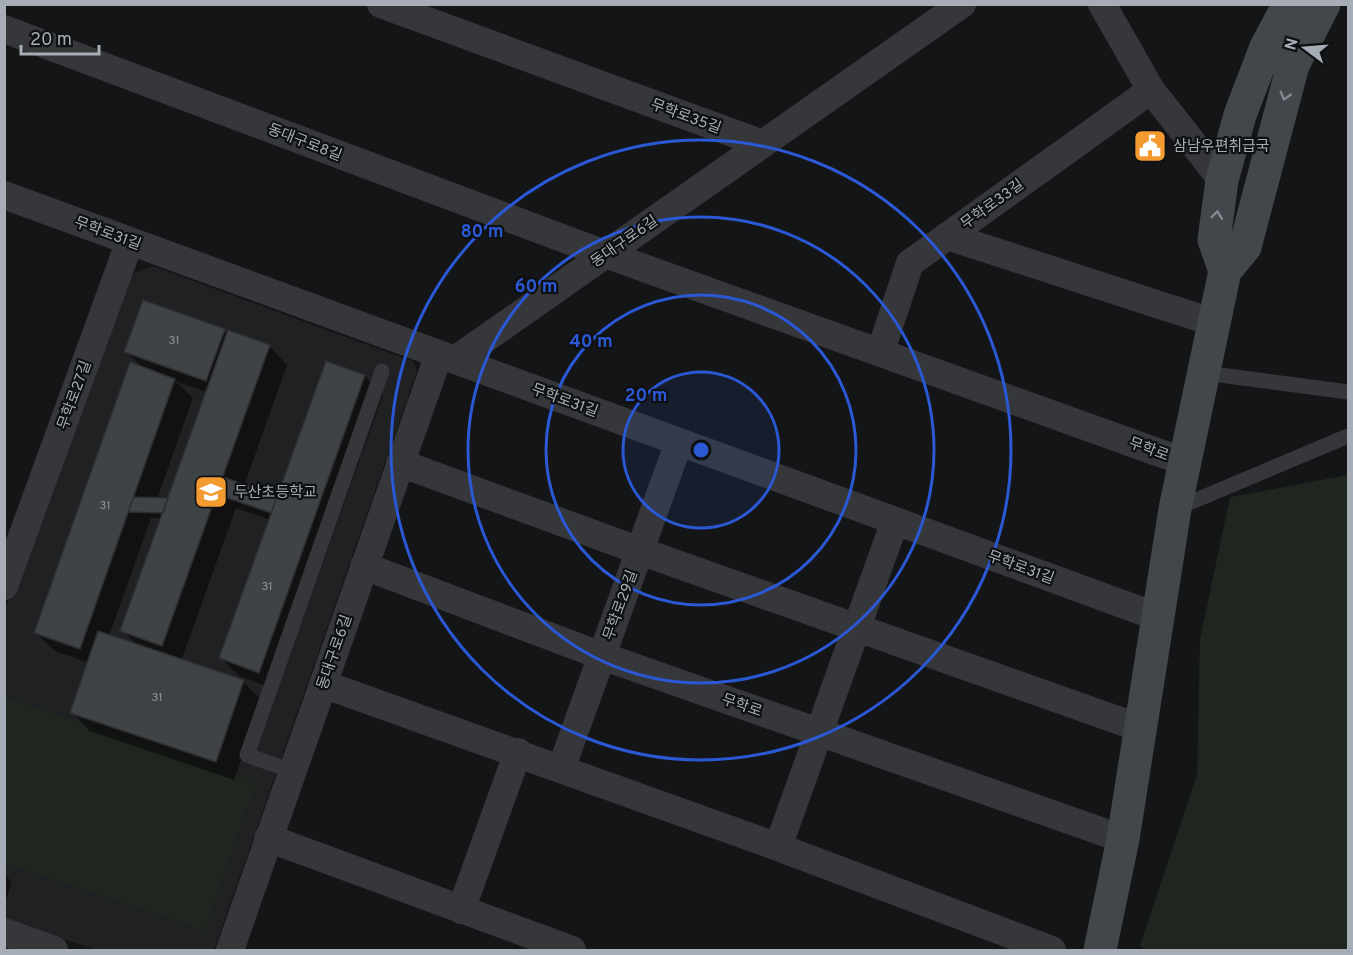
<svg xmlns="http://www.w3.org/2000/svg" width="1353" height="955" font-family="Overpass,'Noto Sans KR',sans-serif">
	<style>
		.built { fill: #202123 }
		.green { fill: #1e261f }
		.shadow { fill: #0007; fill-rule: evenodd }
		.building { fill: #404346; stroke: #2e2f32; stroke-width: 1.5 }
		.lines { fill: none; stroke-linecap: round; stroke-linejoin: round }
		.service { stroke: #35373b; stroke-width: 15 }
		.minor { stroke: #35373b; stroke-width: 28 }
		.secondary { stroke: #43464b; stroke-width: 33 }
		.oneway { stroke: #838991 }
		.ring { fill: none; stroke: #2b58d5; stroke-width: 3 }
		.labels { text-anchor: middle; stroke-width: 4.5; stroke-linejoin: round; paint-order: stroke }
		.number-label { font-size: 12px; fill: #8c929a }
		.street-label { font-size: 15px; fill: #a6adb6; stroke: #0f1011 }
		.poi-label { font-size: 15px; fill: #a6adb6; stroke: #0f1011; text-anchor: start }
		.centre { fill: #2b58d5; stroke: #0f1011; stroke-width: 3 }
		.ring-label { font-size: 18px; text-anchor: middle; font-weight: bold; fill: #2b58d5; stroke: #0f1011; stroke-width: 4.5; stroke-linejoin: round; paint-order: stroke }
	</style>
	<rect width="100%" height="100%" fill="#141516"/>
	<path class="built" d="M153,266L414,362L417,371L214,950H97L5,920L4,613L126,276Z"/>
	<path class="green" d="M1348,475V950H1146L1140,945L1197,775L1200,639L1230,497Z
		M5,697L256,782L205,931L5,863Z"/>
	<path class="shadow" d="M224,331L228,335L269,346L287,365L244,486L278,499L327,363L365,376L383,395L277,690L239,676L221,658L270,520L236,508L181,661L243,682L262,700L234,780L90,731L72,712L89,663L55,651L36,633L144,369L126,351ZM175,381L207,392L169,499H157L193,398ZM151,518H162L122,630L138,646L109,636Z
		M4,874L12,882L4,906Z"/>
	<path class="building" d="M143,300L225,329L206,381L124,352Z
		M228,330L270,345L162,646L120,631Z
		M326,361L365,375L259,673L219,658Z
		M130,362L175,379L80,649L34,633Z
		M223,477L277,496L271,513L216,494Z
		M134,497L168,498L163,513L128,512Z
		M98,631L244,680L216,762L70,713Z"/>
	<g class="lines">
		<path class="service" d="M1205,373L1348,392
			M1175,509L1348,436
			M292,771L247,755L382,371"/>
		<path class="minor" d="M381,4L763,144
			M1102,4L1151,90L1222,180
			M4,29L605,254L1185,462
			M4,195L1158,617
			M947,236L1215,323
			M880,353L910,263L1151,90
			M455,360L962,4
			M400,463L640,551L1140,728
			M364,566L602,656L1123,839
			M4,586L130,241
			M323,684L778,847L1052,950
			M561,769L679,442
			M268,838L572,950
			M778,847L895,521
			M461,910L518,752
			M4,932L54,950
			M230,950L439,354"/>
		<path class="secondary" d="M1225,271L1214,240L1222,180L1240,115L1266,47L1289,4
			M1100,950L1123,839L1175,509L1225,271L1245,247L1293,65L1324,4"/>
	</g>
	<defs><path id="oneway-chevron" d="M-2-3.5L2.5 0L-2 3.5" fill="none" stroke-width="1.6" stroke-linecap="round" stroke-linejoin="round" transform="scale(1.5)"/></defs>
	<g class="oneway">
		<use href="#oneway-chevron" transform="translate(1285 96) rotate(105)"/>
		<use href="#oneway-chevron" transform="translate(1217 215) rotate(-83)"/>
	</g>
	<circle cx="701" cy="450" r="78" fill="#2b58d5" fill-opacity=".12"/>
	<g class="ring">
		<circle cx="701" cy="450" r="78"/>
		<circle cx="701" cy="450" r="155"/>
		<circle cx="701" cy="450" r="233"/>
		<circle cx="701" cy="450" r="310"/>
	</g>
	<defs>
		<g id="civic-square" transform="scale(1.725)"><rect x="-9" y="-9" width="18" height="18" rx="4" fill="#f39a30" stroke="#0f1011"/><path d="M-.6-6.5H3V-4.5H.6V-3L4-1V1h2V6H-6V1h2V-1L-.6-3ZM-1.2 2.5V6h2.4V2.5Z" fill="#fff"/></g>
		<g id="school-square" transform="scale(1.725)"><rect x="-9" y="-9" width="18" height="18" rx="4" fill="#f39a30" stroke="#0f1011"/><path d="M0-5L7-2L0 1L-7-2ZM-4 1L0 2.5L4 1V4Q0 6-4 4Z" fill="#fff"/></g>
	</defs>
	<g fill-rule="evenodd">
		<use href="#civic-square" x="1150" y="146"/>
		<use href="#school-square" x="211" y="492"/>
	</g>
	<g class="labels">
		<g class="number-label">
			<text x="174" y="344">31</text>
			<text x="105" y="509">31</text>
			<text x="267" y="590">31</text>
			<text x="157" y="701">31</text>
		</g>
		<g class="street-label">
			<text transform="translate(686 116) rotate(20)" y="5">무학로35길</text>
			<text transform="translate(305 142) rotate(21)" y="5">동대구로8길</text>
			<text transform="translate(992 204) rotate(-36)" y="5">무학로33길</text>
			<text transform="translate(108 233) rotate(20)" y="5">무학로31길</text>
			<text transform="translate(624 241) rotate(-35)" y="5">동대구로6길</text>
			<text transform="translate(74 395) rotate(-70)" y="5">무학로27길</text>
			<text transform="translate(565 400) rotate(20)" y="5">무학로31길</text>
			<text transform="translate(1149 449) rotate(20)" y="5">무학로</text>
			<text transform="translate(1021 567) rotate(20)" y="5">무학로31길</text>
			<text transform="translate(620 605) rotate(-70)" y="5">무학로29길</text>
			<text transform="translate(334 652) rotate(-71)" y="5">동대구로6길</text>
			<text transform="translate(742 705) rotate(19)" y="5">무학로</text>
		</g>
		<g class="poi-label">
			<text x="1173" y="151">삼남우편취급국</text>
			<text x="234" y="497">두산초등학교</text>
		</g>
	</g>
	<circle cx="701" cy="450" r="9" class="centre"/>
	<g class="ring-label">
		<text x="482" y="237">80 m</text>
		<text x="536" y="292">60 m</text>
		<text x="591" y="347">40 m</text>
		<text x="646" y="401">20 m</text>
	</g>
	<rect width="1353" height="955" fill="none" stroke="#a6adb6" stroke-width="12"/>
	<g transform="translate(1305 48) rotate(286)" stroke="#0f1011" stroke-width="4.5" paint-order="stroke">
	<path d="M0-4.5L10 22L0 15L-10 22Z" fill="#a6adb6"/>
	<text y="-9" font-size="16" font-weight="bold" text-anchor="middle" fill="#a6adb6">N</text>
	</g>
	<path d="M21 45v9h78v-9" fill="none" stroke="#a6adb6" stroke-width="3"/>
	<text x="30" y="45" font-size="18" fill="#a6adb6" stroke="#0f1011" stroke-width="4.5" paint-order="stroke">20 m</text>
</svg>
